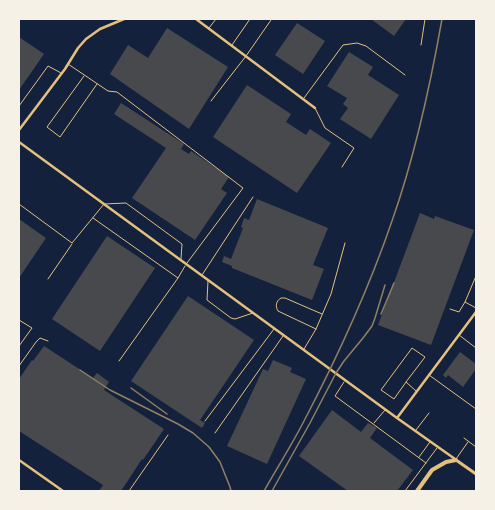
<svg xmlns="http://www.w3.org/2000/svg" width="495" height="510" font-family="Commissioner,sans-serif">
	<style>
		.building { fill: #48494c }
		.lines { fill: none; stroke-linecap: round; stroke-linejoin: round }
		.service { stroke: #e5c07b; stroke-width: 1 }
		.minor { stroke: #e5c07b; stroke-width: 2.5 }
		.tertiary { stroke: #e5c07b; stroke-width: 3 }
		.trunk { stroke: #e5c07b; stroke-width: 4 }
		.rail { stroke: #918062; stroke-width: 1.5 }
	</style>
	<rect width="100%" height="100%" fill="#14213d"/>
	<path class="building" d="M371,19H406L394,36Z
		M297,23L325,41L303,74L275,55Z
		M167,28L228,67L189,129L110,74L128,45L148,58Z
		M19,37L44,54L19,90Z
		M349,52L373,67L368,75L399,95L371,139L340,119L348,108L343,104L347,98L327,86Z
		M247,85L291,114L286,122L306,135L310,129L331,143L297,193L213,137Z
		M121,103L184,144L181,149L189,154L191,151L229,177L221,189L227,193L195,240L132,198L166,148L114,114Z
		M257,199L328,228L313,265L324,269L312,300L232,268V266L222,262L224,256L231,259L243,228L241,227L244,218L249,220Z
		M420,213L434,219L435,216L474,230L431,345L378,325Z
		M19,219L46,238L19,278Z
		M107,236L155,268L100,351L52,319Z
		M188,296L254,340L200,420L205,423L202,428L131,381Z
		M44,346L93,378L97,373L109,382L104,390L164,429L143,460L142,459L121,491H99L103,485L19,431V379L32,360L33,361Z
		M460,352L476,364V369L463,387L448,375L446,378L443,375Z
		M273,360L292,368L290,372L306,379L267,464L227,446L263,369L268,371Z
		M332,410L361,432L368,423L377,428L370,438L413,470L397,491H348L299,456Z"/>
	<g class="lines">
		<path class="service" d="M209,28L216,19H215
			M232,45L250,19
			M421,45L425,19
			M68,64L108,91L117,92L243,188L187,263
			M84,76L47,127L60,137L97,84
			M304,98L343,45L357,43L366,46L405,75
			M211,101L246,56L271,20L270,19
			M19,106L48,66L61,73
			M315,108L325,128L354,148L342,167
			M19,204L72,243L104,204L126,203L182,244L181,259
			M93,218L178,278L119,361
			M202,275L253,197
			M476,276L465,302L476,308
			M178,278L185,266
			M48,279L72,244
			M208,281L207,300L231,318L235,319L253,313
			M450,309L459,312L465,302
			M19,320L32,328L19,346
			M316,329L278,311C275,306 276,301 281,298H285L322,314
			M459,335L476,348
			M304,349L316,329L331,294L345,243
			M19,366L36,342L40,338L48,341
			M429,375L476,409
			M344,382L335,396L426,463
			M406,382L425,357L412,348L381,390L394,399L406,382L416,391
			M205,421L274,329
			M374,423L385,410
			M416,430L429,413
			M215,433L283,336
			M464,438L476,447
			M419,457L430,442
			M456,459L468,442
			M129,491L168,435
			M405,491L437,448"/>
		<path class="minor" d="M196,19L315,108
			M19,130L65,69L78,48L86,39L100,29L124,19
			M19,142L397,418L455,459
			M397,418L476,312
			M19,460L63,491"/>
		<path class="tertiary" d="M456,460L476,474"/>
		<path class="trunk" d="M417,491L432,470L446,462L456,460"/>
		<path class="rail" d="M381,314L394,283
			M80,370L110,390L178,424L193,433L209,447L220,462L230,487L231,491
			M131,388L167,414
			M264,491C277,468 291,446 303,423C337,358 368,291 392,221C415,156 430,87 442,19
			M272,491L310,423L336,373L344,361L363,338L372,326L375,318L385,285"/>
	</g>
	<rect width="495" height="510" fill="none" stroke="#f6f1e7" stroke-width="40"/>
</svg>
